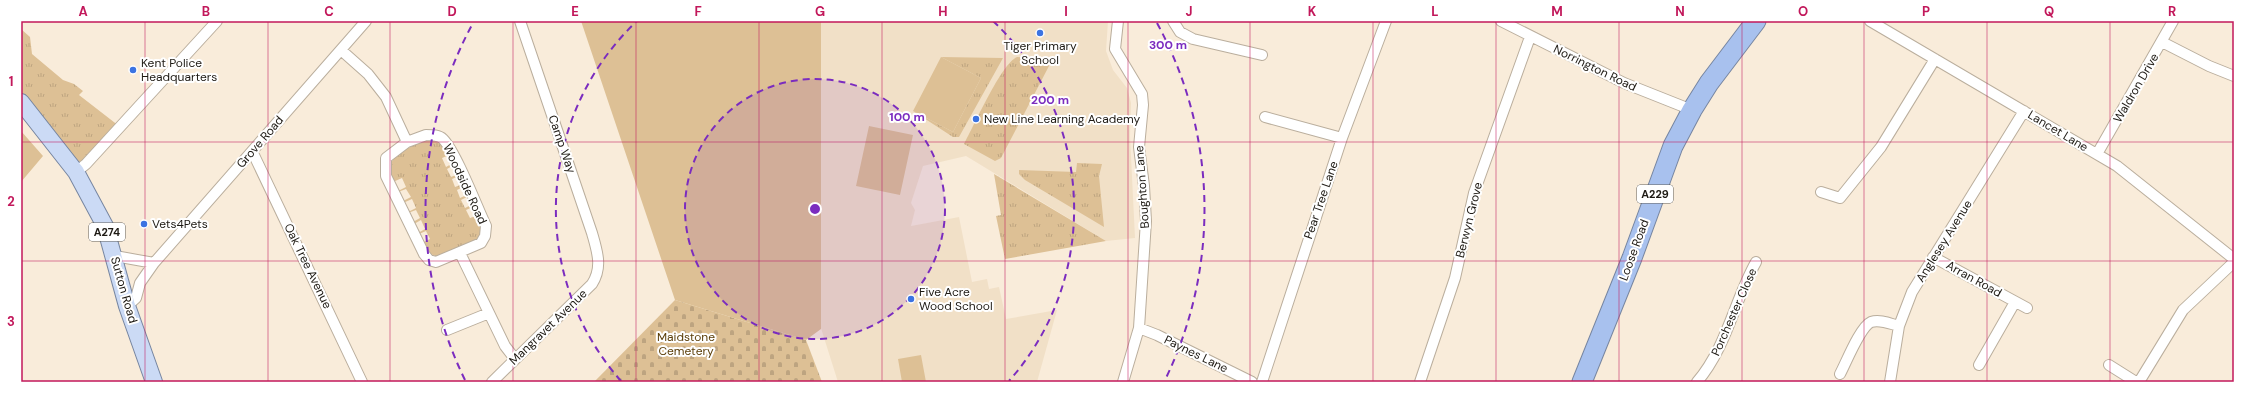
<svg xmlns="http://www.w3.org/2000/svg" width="2255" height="403" font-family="'DM Sans',sans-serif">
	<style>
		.built { fill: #f1e0c7 }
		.grass { fill: url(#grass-tufts) }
		.cemetery { fill: url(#cemetery-stones) }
		.park { fill: #ddc095 }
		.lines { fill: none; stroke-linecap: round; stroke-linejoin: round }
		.street-casing { stroke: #baae9d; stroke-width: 12 }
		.primary-casing { stroke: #7786a1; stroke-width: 18 }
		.highway-casing { stroke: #7786a1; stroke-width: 21 }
		.street { stroke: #fff; stroke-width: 10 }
		.primary { stroke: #cbdaf5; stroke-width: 16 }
		.highway { stroke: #a8c1ee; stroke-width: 19 }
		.grid { fill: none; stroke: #c2185b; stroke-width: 1; stroke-opacity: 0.55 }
		.ring { fill: none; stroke: #7b2cbf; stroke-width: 2; stroke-dasharray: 7 5 }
		.poi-dot { fill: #3b73e2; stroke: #fff; stroke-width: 1.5 }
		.labels { text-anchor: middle; stroke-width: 4; stroke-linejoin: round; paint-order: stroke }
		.shield { fill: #fff; stroke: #615e5a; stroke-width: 1 }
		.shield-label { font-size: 11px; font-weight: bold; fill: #1d1913 }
		.poi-label { font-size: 12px; fill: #1d1913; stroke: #fff; text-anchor: start }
		.street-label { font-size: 12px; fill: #1d1913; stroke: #fff }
		.park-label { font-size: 12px; fill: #5b3e09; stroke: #fff }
		.centre { fill: #7b2cbf; stroke: #fff; stroke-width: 2 }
		.ring-label { font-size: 12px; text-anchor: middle; font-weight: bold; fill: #7b2cbf; stroke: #fff; stroke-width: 4; stroke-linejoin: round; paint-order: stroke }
		.neatline { fill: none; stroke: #c2185b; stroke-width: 1.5 }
		.grid-label { font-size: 13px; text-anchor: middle; font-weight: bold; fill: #c2185b }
	</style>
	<defs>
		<pattern id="grass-tufts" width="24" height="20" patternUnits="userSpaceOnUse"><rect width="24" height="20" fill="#ddc095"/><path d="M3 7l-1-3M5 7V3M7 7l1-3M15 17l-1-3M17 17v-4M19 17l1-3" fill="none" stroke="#bda480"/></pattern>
		<pattern id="cemetery-stones" width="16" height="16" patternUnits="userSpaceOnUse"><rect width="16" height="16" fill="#ddc095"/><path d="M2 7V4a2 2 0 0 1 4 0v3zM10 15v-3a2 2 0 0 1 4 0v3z" fill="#bda480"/></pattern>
	</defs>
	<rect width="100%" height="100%" fill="#f9ecda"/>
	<path class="built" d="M821,21H1108L1106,51L1113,70L1127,88L1131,103L1130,136L1135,238L1106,241L966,156L923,166L911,203L915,210L911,226L959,217L972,282L987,279L989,289L999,287L1006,319L1057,310L1037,382H838L820,325Z"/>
	<path class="grass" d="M21,29L30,37L32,54L63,80L74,84L83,91L79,95L119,126L81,163L76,161L21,96Z
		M941,57L1003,58L959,137H953L913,111L953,132L981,78Z
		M1017,57L1048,59L1049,66L1001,158L995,161L964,144C974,126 1001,64 1017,57Z
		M424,141C437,139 443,144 449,155L442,158L446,167L453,163L454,165L447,169L451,177L458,174L459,176L452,179L455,187L463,184L465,186L457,190L460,198L469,194V196L461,200L465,208L473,204L475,206L466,210L470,218L479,215L483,224L480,240L443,259L428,253L422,243L430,239L426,231L419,234L418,233L425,229L421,220L414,224L413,222L420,218L416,210L408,213V212L416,208L412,199L403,203V201L411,197L406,189L398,192V191L406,187L402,178L393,182C381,157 406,149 424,141Z
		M1077,163L1102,164L1099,176L1104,227L1025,180L1019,174V170L1076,172Z
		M994,174L1106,241L1005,259L996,216L1001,215Z"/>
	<path class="cemetery" d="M675,300L806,340L822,382H594Z"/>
	<path class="park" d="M581,21H821V329L806,340L675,300Z
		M941,57L981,78L953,132L913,111Z
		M869,126L913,135L900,195L856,186Z
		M21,131L43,156L21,182Z
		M921,355L926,382H902L898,359Z"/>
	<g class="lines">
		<g class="street-casing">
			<path id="street" d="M1118,21L1115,49L1142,94L1143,105L1139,147L1144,186L1146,221L1139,328L1123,382
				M1173,21L1180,32L1193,39L1262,55
				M1501,21L1624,83L1692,110
				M1870,21L2117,166L2234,259
				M2162,42L2209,66L2234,76
				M341,50L368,74L386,97L407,142
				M1265,117L1342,138
				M426,135C432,135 439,135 443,139C456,152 477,207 486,226L485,236L481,243L436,262L429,260L424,254L386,176V158L407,142Z
				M252,151L362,382
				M2097,154L2173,21
				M76,172L86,164L217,21
				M1821,192L1840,198L1881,147L1935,59
				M460,253L505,346L515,359
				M115,256L154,263
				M1933,257L2027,308
				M127,306L136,298L140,283L154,263L366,21
				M1139,328L1157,335L1252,382
				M447,330L489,313
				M1979,365L2015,302
				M2109,365L2136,382
				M1840,374C1846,363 1860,327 1871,322C1880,319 1891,324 1899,326
				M492,382L592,284C603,267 597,251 592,233L520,21
				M1262,382L1342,138L1386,21
				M1420,382L1455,278L1474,193L1530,37
				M1697,382C1727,347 1734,301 1756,262
				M1890,382L1899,326L1912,292L2024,111
				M2139,382L2183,310L2234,262"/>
		</g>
		<g class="primary-casing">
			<path id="primary" d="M21,102L76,172L105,226L127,306L154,382"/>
		</g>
		<g class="highway-casing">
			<path id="highway" d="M1582,382L1632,258L1673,146L1692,110L1709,83L1756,21"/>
		</g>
		<use href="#street" class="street"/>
		<use href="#primary" class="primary"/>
		<use href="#highway" class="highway"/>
	</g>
	<path class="grid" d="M145,21V382M268,21V382M390,21V382M513,21V382M636,21V382M759,21V382M882,21V382M1005,21V382M1128,21V382M1250,21V382M1373,21V382M1496,21V382M1619,21V382M1742,21V382M1864,21V382M1987,21V382M2110,21V382M21,142H2234M21,261H2234"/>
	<circle cx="815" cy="209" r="130" fill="#7b2cbf" fill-opacity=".12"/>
	<g class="ring">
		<circle cx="815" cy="209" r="130"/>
		<path d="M621 381A259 259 0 0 1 637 21M993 21A259 259 0 0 1 1009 381"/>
		<path d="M465 380A389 389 0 0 1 473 23M1157 23A389 389 0 0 1 1165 380"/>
	</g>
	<g class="poi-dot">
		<circle cx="1040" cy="33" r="4"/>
		<circle cx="133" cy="70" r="4"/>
		<circle cx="976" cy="119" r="4"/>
		<circle cx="144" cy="224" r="4"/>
		<circle cx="911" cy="299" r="4"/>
	</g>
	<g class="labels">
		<g class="shield">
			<rect x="1637" y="185" width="36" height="18" rx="3"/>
			<rect x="89" y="223" width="36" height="18" rx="3"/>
		</g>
		<g class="shield-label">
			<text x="1655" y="198">A229</text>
			<text x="107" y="236">A274</text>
		</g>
		<g class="poi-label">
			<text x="1040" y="50" text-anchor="middle">Tiger Primary<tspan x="1040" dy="14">School</tspan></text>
			<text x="141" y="67">Kent Police<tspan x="141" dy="14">Headquarters</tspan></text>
			<text x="984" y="123">New Line Learning Academy</text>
			<text x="152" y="228">Vets4Pets</text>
			<text x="919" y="296">Five Acre<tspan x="919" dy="14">Wood School</tspan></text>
		</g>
		<g class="street-label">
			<text transform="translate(1595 68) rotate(26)" y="4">Norrington Road</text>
			<text transform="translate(2136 88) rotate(-60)" y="4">Waldron Drive</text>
			<text transform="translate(2058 131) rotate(31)" y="4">Lancet Lane</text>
			<text transform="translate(260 142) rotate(-49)" y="4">Grove Road</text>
			<text transform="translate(562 144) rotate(71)" y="4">Camp Way</text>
			<text transform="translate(465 184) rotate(65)" y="4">Woodside Road</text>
			<text transform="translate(1142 187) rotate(-94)" y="4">Boughton Lane</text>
			<text transform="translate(1321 200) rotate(-71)" y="4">Pear Tree Lane</text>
			<text transform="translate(1469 220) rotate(-76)" y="4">Berwyn Grove</text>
			<text transform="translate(1944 241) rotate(-58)" y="4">Anglesey Avenue</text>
			<text transform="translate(1634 250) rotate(-70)" y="4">Loose Road</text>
			<text transform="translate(308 266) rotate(64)" y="4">Oak Tree Avenue</text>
			<text transform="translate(1974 279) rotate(29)" y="4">Arran Road</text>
			<text transform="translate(124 290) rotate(74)" y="4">Sutton Road</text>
			<text transform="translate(1734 312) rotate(-66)" y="4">Porchester Close</text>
			<text transform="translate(548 327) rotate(-44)" y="4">Mangravet Avenue</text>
			<text transform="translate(1196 354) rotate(26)" y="4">Paynes Lane</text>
		</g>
		<g class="park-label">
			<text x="686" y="341">Maidstone<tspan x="686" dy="14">Cemetery</tspan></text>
		</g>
	</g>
	<circle cx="815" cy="209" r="6" class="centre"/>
	<g class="ring-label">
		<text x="1168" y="49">300 m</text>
		<text x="1050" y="104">200 m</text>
		<text x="907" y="121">100 m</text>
	</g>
	<rect width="2255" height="403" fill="none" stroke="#ffffff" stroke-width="44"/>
	<rect x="22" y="22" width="2211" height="359" class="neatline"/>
	<g class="grid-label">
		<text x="83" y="16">A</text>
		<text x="206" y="16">B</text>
		<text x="329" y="16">C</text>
		<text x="452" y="16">D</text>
		<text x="575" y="16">E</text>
		<text x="698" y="16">F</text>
		<text x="820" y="16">G</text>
		<text x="943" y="16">H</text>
		<text x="1066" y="16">I</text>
		<text x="1189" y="16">J</text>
		<text x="1312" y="16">K</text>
		<text x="1435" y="16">L</text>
		<text x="1557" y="16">M</text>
		<text x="1680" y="16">N</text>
		<text x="1803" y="16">O</text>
		<text x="1926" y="16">P</text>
		<text x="2049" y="16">Q</text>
		<text x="2172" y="16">R</text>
		<text x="11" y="86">1</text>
		<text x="11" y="206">2</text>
		<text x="11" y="326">3</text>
	</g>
</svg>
